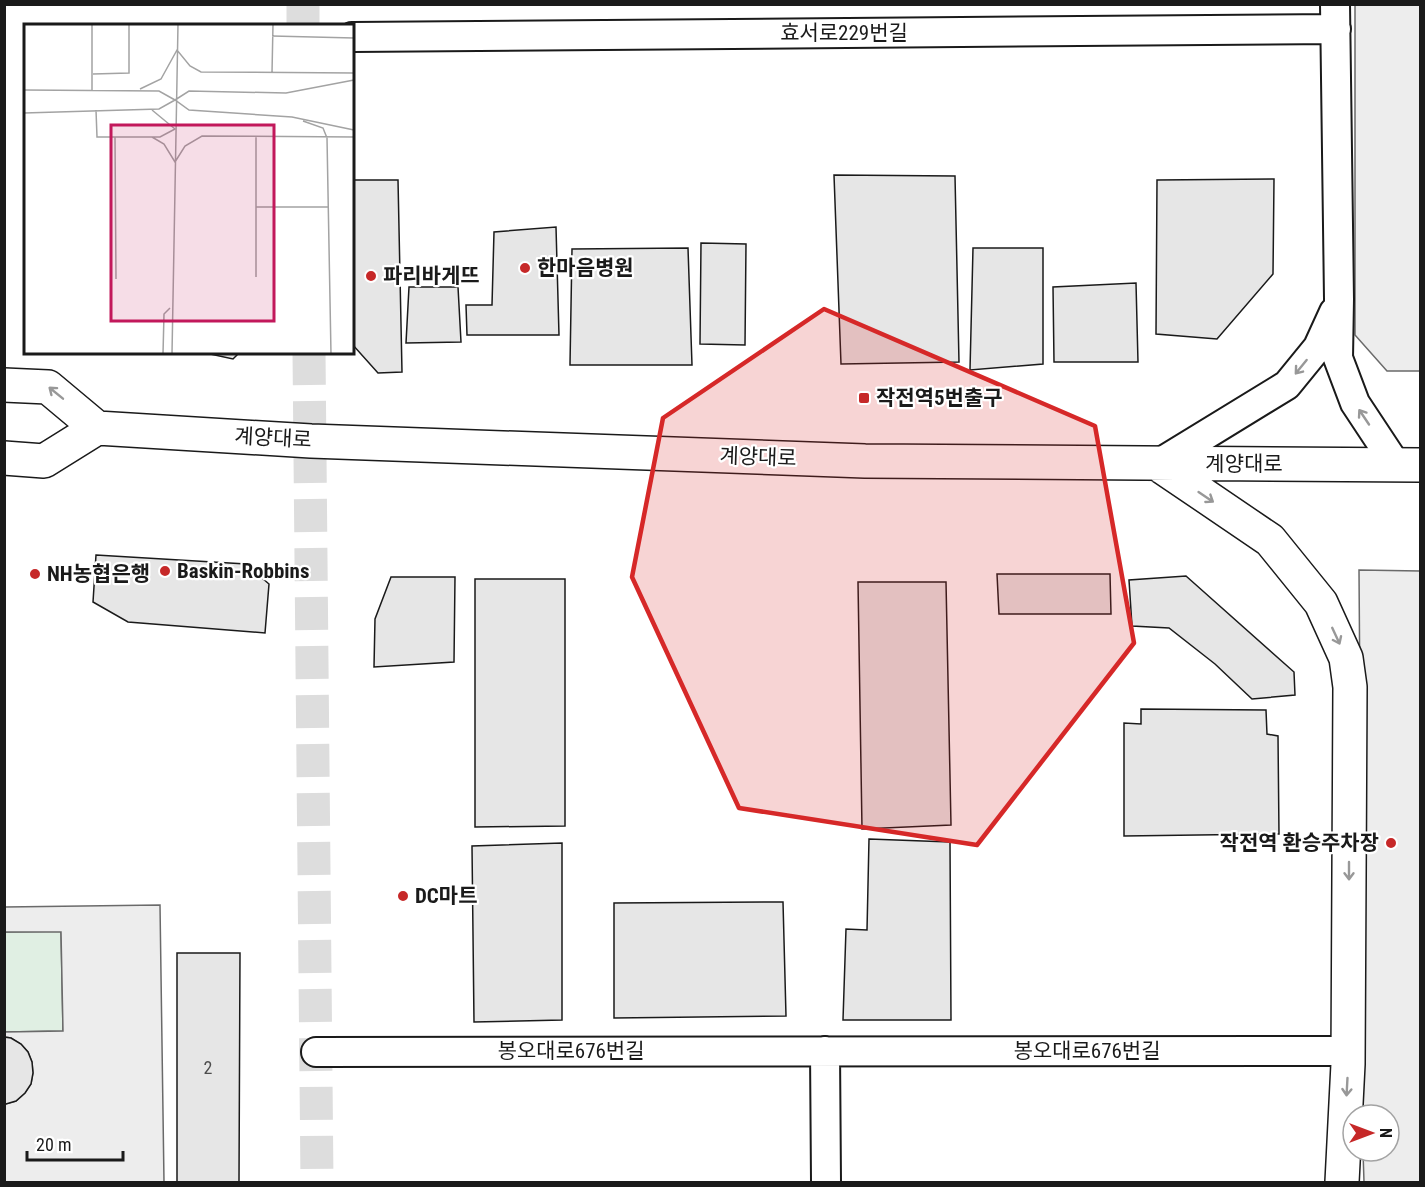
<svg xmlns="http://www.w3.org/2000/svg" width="1425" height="1187" font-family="'Roboto Condensed','Noto Sans KR',sans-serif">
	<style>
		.green { fill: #e0efe3; stroke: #6a6a6a; stroke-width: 1.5 }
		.parking { fill: #ededed; stroke: #6a6a6a; stroke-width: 1.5 }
		.building { fill: #e6e6e6; stroke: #1a1a1a; stroke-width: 1.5 }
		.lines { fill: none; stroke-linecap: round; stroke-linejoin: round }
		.secondary-tunnel { stroke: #ddd; stroke-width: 33; stroke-dasharray: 33 16; stroke-linecap: butt }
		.street-casing { stroke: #1a1a1a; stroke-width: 32 }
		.secondary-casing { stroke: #1a1a1a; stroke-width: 36 }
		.street { stroke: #fff; stroke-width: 28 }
		.secondary { stroke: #fff; stroke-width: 33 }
		.oneway { stroke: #989898 }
		.marked { fill: #d62828; fill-opacity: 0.2; stroke: #d62828; stroke-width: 4.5; stroke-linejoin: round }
		.poi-dot { fill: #c62828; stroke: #fff; stroke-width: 2 }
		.labels { text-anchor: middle; stroke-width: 4.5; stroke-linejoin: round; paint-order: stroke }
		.number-label { font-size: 18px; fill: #4d4d4d }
		.street-label { font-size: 21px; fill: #1a1a1a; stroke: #fff }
		.poi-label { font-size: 21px; font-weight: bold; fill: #1a1a1a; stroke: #fff; text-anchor: start }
		.inset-road { fill: none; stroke: #a3a3a3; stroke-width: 1.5 }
		.view { fill: #c2185b; fill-opacity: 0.15; stroke: #c2185b; stroke-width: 3 }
		.inset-edge { fill: none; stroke: #1a1a1a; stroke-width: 3 }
	</style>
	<rect width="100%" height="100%" fill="#fff"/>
	<path class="green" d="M61,931L63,1031L5,1032L4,932Z"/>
	<path class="parking" d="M1355,5H1420V371H1387L1355,335Z
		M1359,570L1420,571V1182H1364L1363,1151H1389V1115H1363Z
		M160,905L164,1182H5V1104L16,1101L25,1093L31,1084L33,1073L32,1062L28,1052L21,1044L11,1038L5,1037L4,1032L63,1031L61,932H5V907Z"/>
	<path class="building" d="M834,175L955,176L959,362L841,364Z
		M1274,179L1273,274L1217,339L1156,334L1157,180Z
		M352,180H398L402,372L378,373L352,344Z
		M556,227L559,335H467L466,305H492L494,232Z
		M701,243L746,244L745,345L700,344Z
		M688,248L692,365H570L572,249Z
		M973,248H1043V364L970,370Z
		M1136,283L1138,362H1054L1053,287Z
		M409,287H458L461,342L406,343Z
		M201,352H240L233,359Z
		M96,555L246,564L269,584L265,633L128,622L93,602Z
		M997,574H1110L1111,614H999Z
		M1186,576L1294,672L1295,695L1252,699L1215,664L1169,628L1132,626L1129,580Z
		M391,577H455L454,662L374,667L375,619Z
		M475,579H565V826L475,827Z
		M858,582H946L951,825L862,829Z
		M1141,709L1266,710L1267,734L1278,736L1279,834L1124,836V723L1141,724Z
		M869,839L950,842L951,1020H843L846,929L867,930Z
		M562,843V1020L474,1022L472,846Z
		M783,902L786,1016L614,1018V903Z
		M177,953H240L239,1182H177Z
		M4,1037L11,1038L21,1044L28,1052L32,1062L33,1073L31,1084L25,1093L16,1101L6,1104H4Z"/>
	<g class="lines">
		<path class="secondary-tunnel" d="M303,4V26
			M309,352L317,1182"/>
		<g class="street-casing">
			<path id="street" d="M1335,4L1339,299L1338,358L1355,403L1396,465
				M352,37L1336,29
				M1158,464L1287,385L1318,347L1334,312
				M825,1051L826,1182
				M316,1052L1348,1051"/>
		</g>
		<g class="secondary-casing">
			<path id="secondary" d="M4,385L48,387L97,428
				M4,458L44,461L97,428L311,441L865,461L1420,465
				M1158,464L1270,540L1321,603L1346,658L1350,687L1348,1064L1342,1182"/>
		</g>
		<use href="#street" class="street"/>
		<use href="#secondary" class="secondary"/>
	</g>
	<defs><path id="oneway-shaft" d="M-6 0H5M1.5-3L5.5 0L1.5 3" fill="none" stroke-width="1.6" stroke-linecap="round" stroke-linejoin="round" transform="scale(1.5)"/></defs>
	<g class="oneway">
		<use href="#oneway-shaft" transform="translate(1301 367) rotate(129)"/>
		<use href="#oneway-shaft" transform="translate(56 393) rotate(-141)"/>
		<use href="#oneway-shaft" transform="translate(1364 417) rotate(-124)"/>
		<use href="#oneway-shaft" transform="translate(1206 497) rotate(34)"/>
		<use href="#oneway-shaft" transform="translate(1336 636) rotate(65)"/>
		<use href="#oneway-shaft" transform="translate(1349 871) rotate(90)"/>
		<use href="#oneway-shaft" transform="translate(1347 1087) rotate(93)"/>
	</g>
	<path class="marked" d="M824,309L1095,426L1134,643L977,845L739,808L632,577L663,418Z"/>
	<g class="poi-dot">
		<circle cx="525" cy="268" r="6"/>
		<circle cx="371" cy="276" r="6"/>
		<rect x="858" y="392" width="12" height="12" rx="3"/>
		<circle cx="165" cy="571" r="6"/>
		<circle cx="35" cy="574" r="6"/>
		<circle cx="1391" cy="843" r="6"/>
		<circle cx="403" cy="896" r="6"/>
	</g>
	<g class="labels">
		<g class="number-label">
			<text x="208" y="1074">2</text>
		</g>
		<g class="street-label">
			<text x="844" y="40">효서로229번길</text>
			<text transform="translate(273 438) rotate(3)" y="7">계양대로</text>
			<text transform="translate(758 457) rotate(2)" y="7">계양대로</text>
			<text x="1244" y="471">계양대로</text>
			<text x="571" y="1058">봉오대로676번길</text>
			<text x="1087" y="1058">봉오대로676번길</text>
		</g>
		<g class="poi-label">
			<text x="537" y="275">한마음병원</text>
			<text x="383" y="283">파리바게뜨</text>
			<text x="876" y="405">작전역5번출구</text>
			<text x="177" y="578">Baskin-Robbins</text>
			<text x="47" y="581">NH농협은행</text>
			<text x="1379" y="850" text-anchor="end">작전역 환승주차장</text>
			<text x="415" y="903">DC마트</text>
		</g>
	</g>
	<g transform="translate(24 24)">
		<rect width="330" height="330" fill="#fff"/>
		<path class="inset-road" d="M248,12L330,14M248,49L249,0M69,50L105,49V0M116,65L137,55L153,26L166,42L177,48L330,49M0,66L135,67L151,76L165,67L262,69L330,56M68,66V0M72,86L73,113H136L151,105M128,86L151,105M0,89L135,85L151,76L165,86L268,93L330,106M279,97L299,104L303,114L307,330M232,112V253M91,113L92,255M128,113L140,120L151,138L161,122L178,112L330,113M232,183H305M139,330L140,290L146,284M148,330L154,0"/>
		<path class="view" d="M87,101H250V297H87Z"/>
		<rect width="330" height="330" class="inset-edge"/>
	</g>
	<rect width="1425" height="1187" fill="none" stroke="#1a1a1a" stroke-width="12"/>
	<g transform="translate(1371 1133) rotate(90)"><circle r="28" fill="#ffffff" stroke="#a3a3a3" stroke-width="1.5"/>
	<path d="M0-4.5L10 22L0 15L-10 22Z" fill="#c62828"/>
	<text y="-9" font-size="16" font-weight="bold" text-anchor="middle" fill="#1a1a1a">N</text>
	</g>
	<path d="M27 1151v9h96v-9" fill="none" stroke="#1a1a1a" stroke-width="3"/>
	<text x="36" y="1151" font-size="18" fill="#1a1a1a" stroke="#ffffff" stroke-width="4.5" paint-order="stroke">20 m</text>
</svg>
